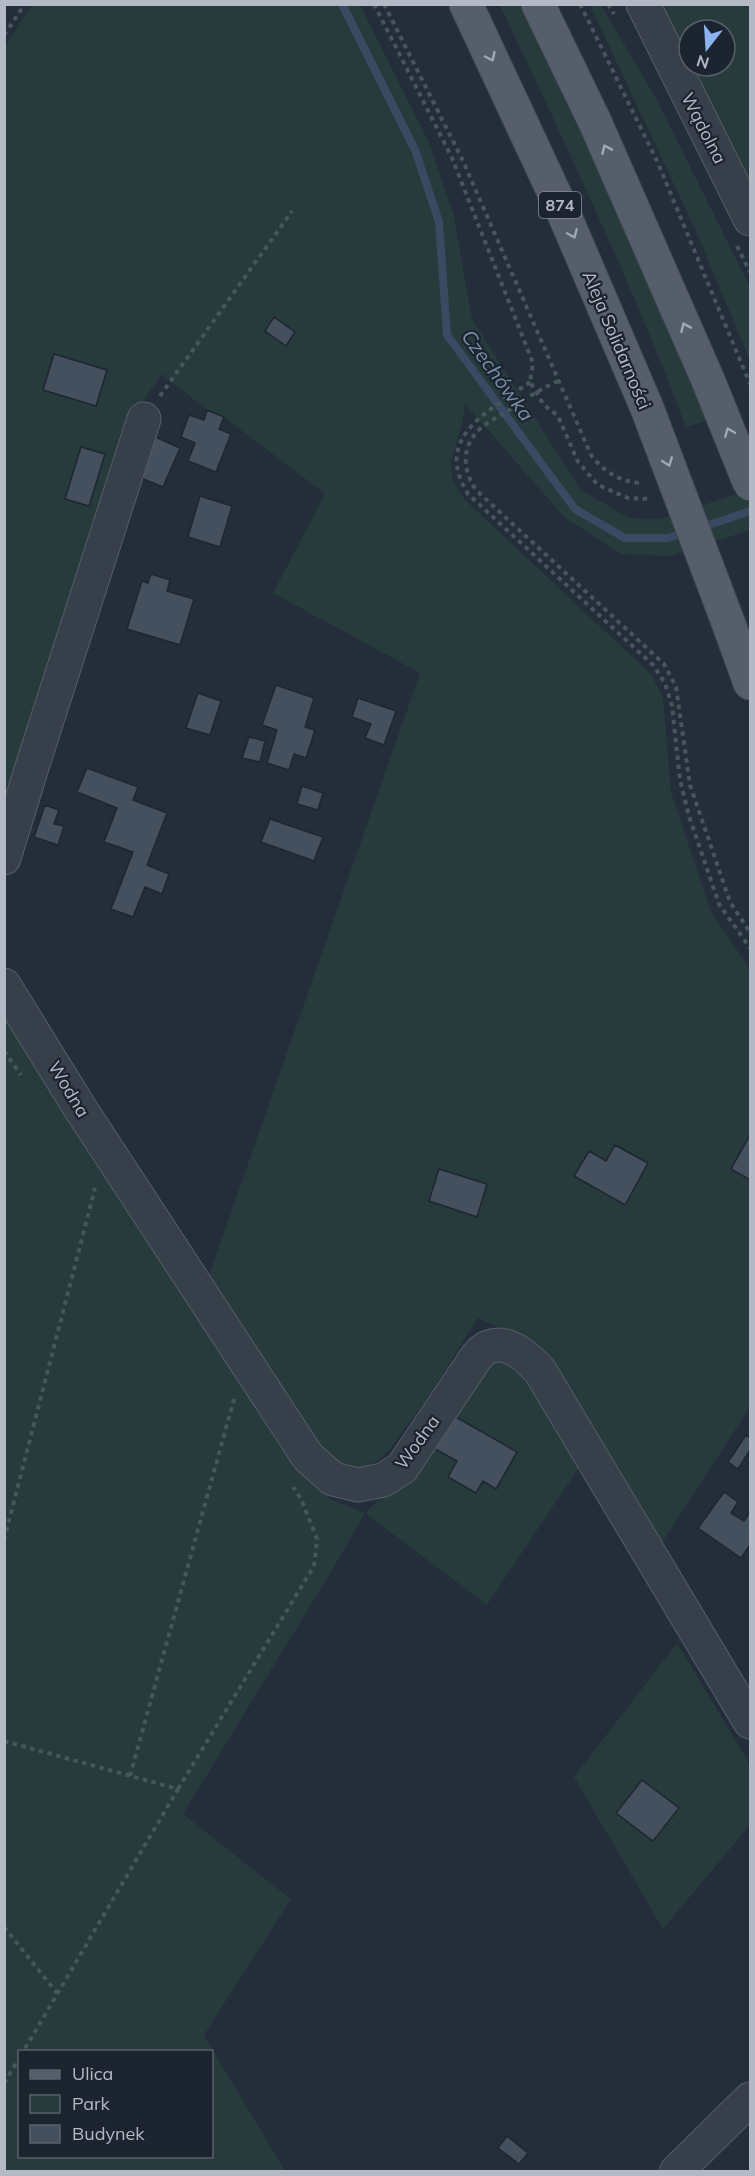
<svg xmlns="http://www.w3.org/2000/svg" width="755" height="2176" font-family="Mulish,sans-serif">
<rect width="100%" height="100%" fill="#242d3a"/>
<path fill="#273a3c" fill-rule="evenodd" d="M32,5H360L429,142L454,216L472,319L581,490L629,518L659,519L750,490V530L670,556L621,554L565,518L465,404L462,424L451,462L453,481L465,500L651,674L663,697L671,792L711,912L750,969V1407L662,1543L531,1351L503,1329L478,1318L428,1397L393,1445L379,1460L355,1471L331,1467L207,1281L420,673L273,593L325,494L224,417L207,410L162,374L134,414L5,822V46Z
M500,5H523L589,137L710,420L686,427C632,283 565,144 500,5Z
M590,5H601L656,98L750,287V361L698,236Z
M655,5H750V192ZM689,30H725V66H689Z
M4,1012L147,1239L296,1468L330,1499L365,1513L388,1491L471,1365L508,1357L519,1362L582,1463L487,1605L365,1513L334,1567L183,1814L291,1899L204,2035L285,2171H5ZM20,2052H212V2156H20Z
M677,1643L750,1765V1825L663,1929L574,1777Z"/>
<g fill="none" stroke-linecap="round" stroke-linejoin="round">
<path stroke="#3a4a62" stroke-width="8" d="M342,4L415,150L439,222L447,335L575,509L625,538H668L687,532
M700,528L750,511"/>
</g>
<path fill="#45505e" stroke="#1e2631" stroke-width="1.5" d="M274,317L295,332L286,346L265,331Z
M54,354L107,370L96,406L43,390Z
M207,410L224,417L219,429L231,434L216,472L188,461L195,443L181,437L189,415L204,420Z
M153,436L180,448L163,487L136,476Z
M81,447L105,454L89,506L65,499Z
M200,496L232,506L220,547L188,537Z
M151,574L170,580L167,591L194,599L180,645L127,629L142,581L148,583Z
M276,685L314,698L305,727L315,730L306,758L294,754L289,770L267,763L277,730L262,725Z
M198,693L221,701L210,735L186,728Z
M358,698L396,711L384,745L365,738L371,724L352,717Z
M249,737L265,741L260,762L242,758Z
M87,768L138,787L133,800L167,813L147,865L169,874L162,894L145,887L133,917L111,909L133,852L104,842L117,808L77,792Z
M302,786L323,793L318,810L297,804Z
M45,805L59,810L54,824L64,826L58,845L34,837Z
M270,819L323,837L314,861L261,842Z
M750,1135V1180L731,1169Z
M615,1145L648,1163L625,1205L574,1176L589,1151L606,1161Z
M439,1169L487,1184L477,1217L429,1201Z
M454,1416L517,1452L496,1489L483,1481L476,1493L448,1477L457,1461L435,1449Z
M746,1435L750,1438V1450L738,1469L728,1462Z
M724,1492L738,1502L731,1513L744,1521L750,1512V1545L741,1558L698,1528Z
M642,1780L679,1808L653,1841L616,1813Z
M507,2136L528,2153L519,2164L498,2148Z"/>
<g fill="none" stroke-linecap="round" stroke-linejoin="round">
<g stroke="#555d68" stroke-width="35">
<path id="minor" d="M643,4L750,219
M4,858L32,767L144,419
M4,985L80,1108L308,1457L333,1479L358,1485L383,1480L402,1468L477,1356C480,1353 484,1348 489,1347C508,1339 528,1358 540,1371L750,1722
M676,2172L750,2099"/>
</g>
<g stroke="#404853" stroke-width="35">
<path id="major" d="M466,4L564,214L647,408
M538,4L595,122L708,380
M728,622L750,683"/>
</g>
<path stroke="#45575a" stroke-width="4" stroke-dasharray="4.5 4.5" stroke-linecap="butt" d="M374,4L452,158L533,363L530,382L544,405L558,416L578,462L598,485L628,498L650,499
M384,4L463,161L591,455C603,471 621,483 643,483
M580,4L657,161L750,384
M608,4L614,14
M4,35L25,4
M737,246L750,272
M558,381C539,390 523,400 506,412C496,418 482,425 475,434C461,452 464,472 476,490L664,664L676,687L690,785L730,902L750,932
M530,382C490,411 432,436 468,494L653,665L665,683L672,706L680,780L689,816L719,904L750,948
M160,396L292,211
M4,1051L21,1075
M4,1540L95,1188
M4,1741L178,1789L23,2052
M130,1776L234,1399
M178,1789L314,1566L317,1539L301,1499L293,1487
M4,1927L57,1993
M4,2083L20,2057"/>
<use href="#minor" stroke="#373f4a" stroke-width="33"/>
<use href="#major" stroke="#555e6a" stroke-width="33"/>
<g stroke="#404853" stroke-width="35" stroke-linecap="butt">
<path id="major-bridge" d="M708,380L750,484
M647,408L728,622"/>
</g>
<use href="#major-bridge" stroke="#555e6a" stroke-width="33"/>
</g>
<defs><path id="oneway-chevron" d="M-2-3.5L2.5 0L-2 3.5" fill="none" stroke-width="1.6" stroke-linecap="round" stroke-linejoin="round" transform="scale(1.5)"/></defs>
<g stroke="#a0a8b4">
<use href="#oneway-chevron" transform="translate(491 57) rotate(65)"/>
<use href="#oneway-chevron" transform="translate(606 149) rotate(-114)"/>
<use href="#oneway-chevron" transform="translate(573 234) rotate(67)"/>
<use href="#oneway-chevron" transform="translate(685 327) rotate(-114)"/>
<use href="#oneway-chevron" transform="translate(729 432) rotate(-112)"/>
<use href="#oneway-chevron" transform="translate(668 462) rotate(69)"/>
</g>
<g text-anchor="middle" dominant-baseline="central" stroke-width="4.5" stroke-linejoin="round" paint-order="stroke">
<rect fill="#1c242f" stroke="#868d99" stroke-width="1.5" x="539" y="192" width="42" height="26" rx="4.5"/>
<g font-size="16" font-weight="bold" fill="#b3bac6">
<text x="560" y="205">874</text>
</g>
<g font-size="18" fill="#b3bac6" stroke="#1c242f">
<text transform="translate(704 128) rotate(63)">Wądolna</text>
<text transform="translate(617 340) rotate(67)">Aleja Solidarności</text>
<text transform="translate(69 1089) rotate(59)">Wodna</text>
<text transform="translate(417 1442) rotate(-54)">Wodna</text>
</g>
<g font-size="20" font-style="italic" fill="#7c90ac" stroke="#1c242f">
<text transform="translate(498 375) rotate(54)">Czechówka</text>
</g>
</g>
<rect width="755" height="2176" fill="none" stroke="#b3bac6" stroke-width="12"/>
<rect x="18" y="2050" width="195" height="108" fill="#1c242f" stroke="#58606b" stroke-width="1.5"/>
<rect x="30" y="2070" width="30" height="9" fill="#555e6a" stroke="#58606b" stroke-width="1.5"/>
<text x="72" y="2080" font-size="18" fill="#b3bac6">Ulica</text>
<rect x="30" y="2095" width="30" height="18" fill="#273a3c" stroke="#58606b" stroke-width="1.5"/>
<text x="72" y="2110" font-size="18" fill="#b3bac6">Park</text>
<rect x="30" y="2125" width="30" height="18" fill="#45505e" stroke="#58606b" stroke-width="1.5"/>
<text x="72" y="2140" font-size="18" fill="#b3bac6">Budynek</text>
<g transform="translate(707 48) rotate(197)"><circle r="28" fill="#1c242f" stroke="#58606b" stroke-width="1.5"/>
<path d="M0-4.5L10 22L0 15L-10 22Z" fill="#8cb2f2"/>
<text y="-9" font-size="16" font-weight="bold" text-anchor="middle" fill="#b3bac6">N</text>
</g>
</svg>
